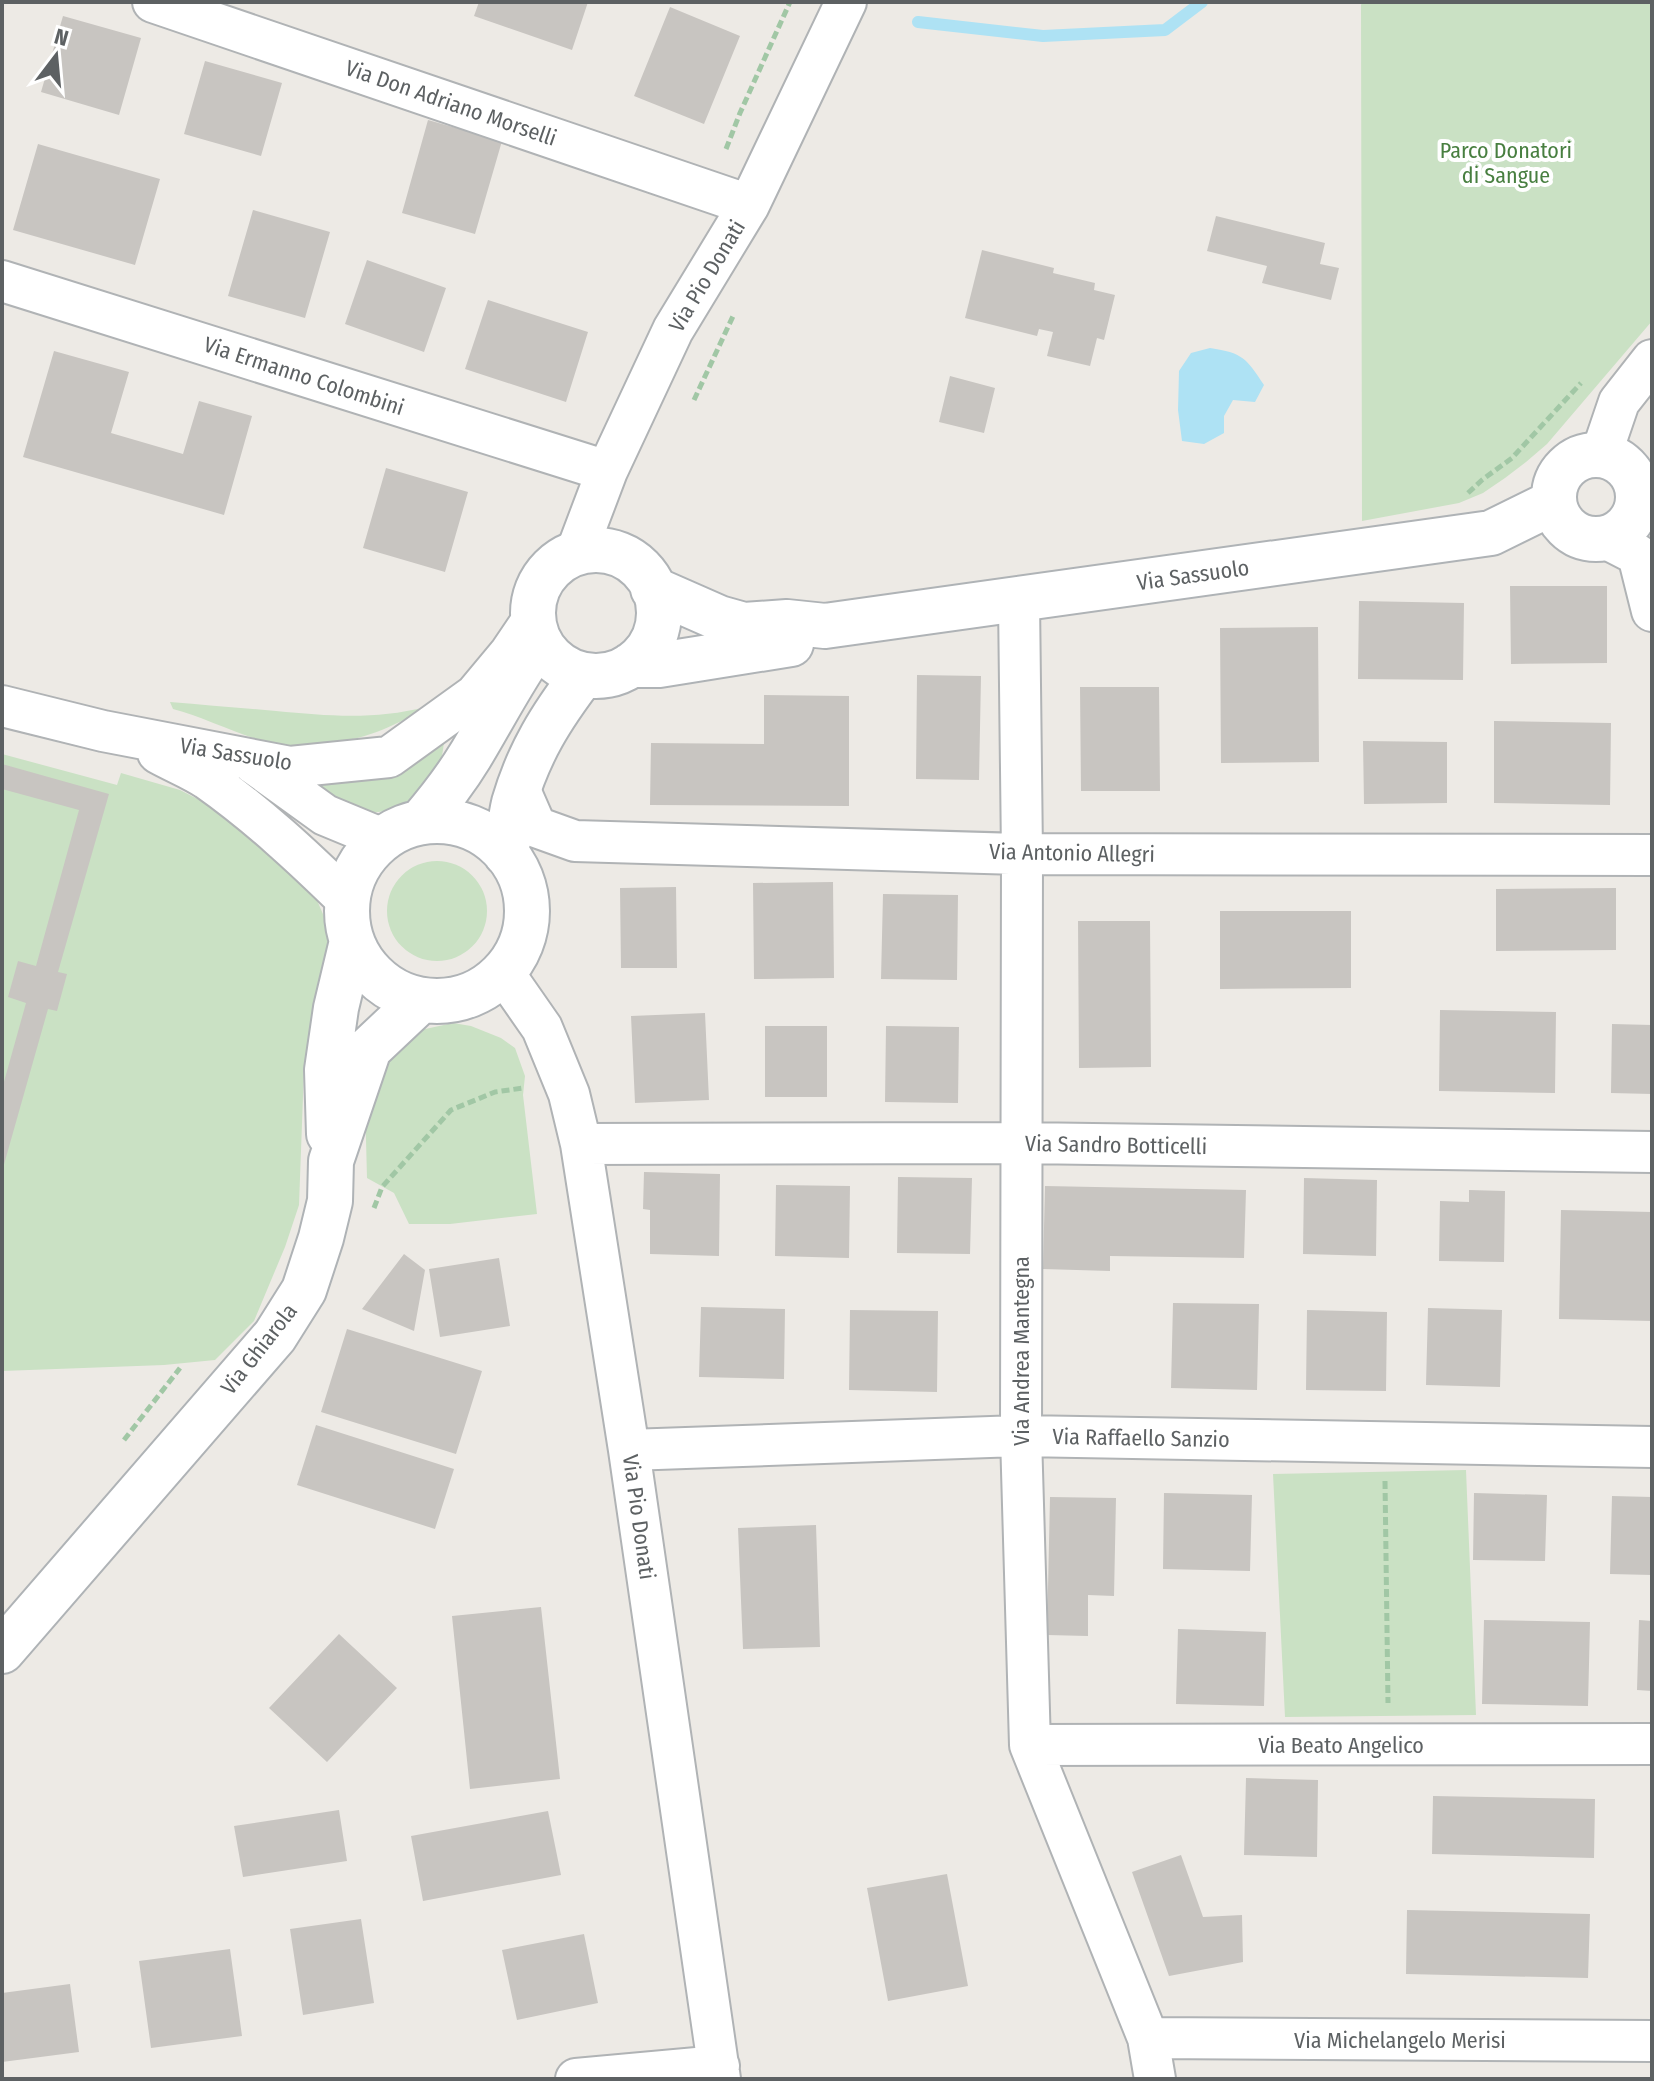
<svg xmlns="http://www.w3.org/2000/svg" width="1654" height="2081" font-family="'Fira Sans Condensed',sans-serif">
<rect width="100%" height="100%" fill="#edeae5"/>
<path fill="#cae1c4" d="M1362,2H1648L1652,5V321L1547,444L1526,462L1505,478L1483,493L1459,503L1362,521L1361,5Z
M170,702C206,705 241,708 276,711C329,716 374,720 426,707C388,730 367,738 322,745C314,746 305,749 298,748C260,746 211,719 173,709Z
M445,737C443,746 443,759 438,767C424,792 398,815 368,812C355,811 339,803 326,799L319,784Z
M2,754L117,785L121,773L180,790L233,817L316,898L329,928L327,972L304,1069L299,1205L285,1247L254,1321L215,1360L164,1365L2,1371Z
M387 911a50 50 0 1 1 100 0a50 50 0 1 1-100 0Z
M453,1023L471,1026L501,1038L515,1048L525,1076L523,1095L537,1214L450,1224H409L394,1193L367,1178L365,1101L375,1072L416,1031Z
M1466,1470L1476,1715L1285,1717L1273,1474Z"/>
<path fill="#aee2f4" d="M1210,348C1243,353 1246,358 1264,385L1255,402L1233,400L1224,416V433L1204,444L1182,441L1178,410L1179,371L1191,353Z"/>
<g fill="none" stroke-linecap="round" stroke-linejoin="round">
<path stroke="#aee2f4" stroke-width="12" d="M918,22L1043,36L1165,30L1202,2"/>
</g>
<path fill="#c8c5c1" d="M479,2H588L572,50L474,16Z
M670,7L740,36L704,124L634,96Z
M63,16L141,38L119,115L41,92Z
M205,61L282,83L261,156L184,134Z
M428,120L502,141L475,234L402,213Z
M38,144L160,179L135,265L13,230Z
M253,210L330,232L305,318L228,296Z
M1216,216L1325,243L1320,264L1339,268L1331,300L1262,283L1267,266L1207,251Z
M982,250L1054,268L1053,273L1095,283L1094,290L1115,295L1104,340L1097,338L1090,366L1047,356L1053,332L1039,329L1037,336L965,318Z
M367,260L446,288L424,352L345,324Z
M488,300L588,332L566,402L465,369Z
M54,351L129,372L111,433L183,454L199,401L252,416L224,515L23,457Z
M950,376L995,388L984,433L939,422Z
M386,468L468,492L445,572L363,548Z
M1510,586H1607V663L1511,664Z
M1359,601L1464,603L1463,680L1358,679Z
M1318,627L1319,762L1221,763L1220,628Z
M917,675L981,676L979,780L916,779Z
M1080,687H1159L1160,791H1081Z
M764,695L849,696V806L650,805L651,743L764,744Z
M1494,721L1611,723L1610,805L1494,803Z
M1363,741L1447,742V803L1364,804Z
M2,764L109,794L58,972L67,974L57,1011L48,1009L3,1168L2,1089L26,1003L8,997L18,961L36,966L79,810L2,789Z
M833,882L834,978L754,979L753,883Z
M676,887L677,968H621L620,888Z
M1616,888V950L1496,951V889Z
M883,894L958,895L957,980L881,979Z
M1220,911H1351V988L1220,989Z
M1078,921H1150L1151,1067L1079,1068Z
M1440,1010L1556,1012L1555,1093L1439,1091Z
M705,1013L709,1100L635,1103L631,1016Z
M1612,1024L1652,1025V1094L1611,1093Z
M765,1026H827V1097H765Z
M886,1026L959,1027L958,1103L885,1102Z
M644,1172L720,1174L719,1256L650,1254V1210L643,1209Z
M898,1177L972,1178L970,1254L897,1253Z
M1304,1178L1377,1180L1376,1256L1303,1254Z
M776,1185L850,1186L849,1258L775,1256Z
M1045,1186L1246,1190L1244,1258L1110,1256V1271L1043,1269Z
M1469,1190L1505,1191L1504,1262L1439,1261L1440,1201L1469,1202Z
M1561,1210L1652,1212V1321L1559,1319Z
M404,1254L425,1270L414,1331L362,1309Z
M499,1258L510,1326L440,1337L429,1269Z
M1173,1303L1259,1304L1257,1390L1171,1388Z
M701,1307L785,1309L784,1379L699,1377Z
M1428,1308L1502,1310L1500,1387L1426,1385Z
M850,1310L938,1311L937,1392L849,1390Z
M1307,1310L1387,1312L1386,1391L1306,1390Z
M347,1329L482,1371L456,1454L321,1412Z
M316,1425L454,1469L435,1529L297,1485Z
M1164,1493L1252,1495L1250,1571L1163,1569Z
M1474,1493L1547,1495L1545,1561L1473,1560Z
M1612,1496L1652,1497V1575L1610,1574Z
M1050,1497L1116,1498L1114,1596L1088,1595V1636L1047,1635Z
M816,1525L820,1647L743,1649L738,1528Z
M541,1607L560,1779L470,1789L452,1616Z
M1484,1620L1590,1622L1588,1706L1482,1704Z
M1639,1620L1652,1621V1691L1637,1690Z
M1178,1629L1266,1632L1264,1706L1176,1704Z
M339,1634L397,1688L327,1762L269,1708Z
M1246,1778L1318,1780L1317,1857L1244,1855Z
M1433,1796L1595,1799L1594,1858L1432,1854Z
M339,1810L347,1861L243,1877L234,1826Z
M548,1811L561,1875L423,1901L411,1836Z
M1181,1855L1203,1917L1242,1915L1243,1962L1169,1976L1132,1872Z
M947,1874L968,1986L888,2001L867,1888Z
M1407,1910L1590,1914L1588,1978L1406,1974Z
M361,1919L374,2003L303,2015L290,1929Z
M584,1934L598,2003L517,2020L502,1950Z
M230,1949L242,2036L151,2048L139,1961Z
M70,1984L79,2052L2,2062V1993Z"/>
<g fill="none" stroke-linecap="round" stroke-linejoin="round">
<g stroke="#b0b3b5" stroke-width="44">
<path id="street" d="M153,2L749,205
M2,281L607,471
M1601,455L1619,402L1652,360
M1605,538L1638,555L1652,611
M576,553L607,471L673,330L749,205L846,2
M1019,600L1022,854L1021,1436L1030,1745L1148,2038L1155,2079
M2,706L103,731L290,767L389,757L475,695L510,653L533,619
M158,753C174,762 192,769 207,779C258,815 303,857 347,900
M253,763L325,815L383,839
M519,788L536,827L575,841L1022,854L1652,855
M503,972L542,1028L569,1094L581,1144L629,1450L720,2079
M581,1144L1022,1143L1652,1152
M629,1450L1021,1436L1652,1447
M1030,1745L1652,1744
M1148,2038L1652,2041
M576,2079L719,2066"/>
</g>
<g stroke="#afb3b6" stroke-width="48">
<path id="secondary" d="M1554 497a42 42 0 1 1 84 0a42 42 0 1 1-84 0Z
M533 613a63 63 0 1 1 126 0a63 63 0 1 1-126 0Z
M653,589L719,618L744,625L787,622L825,626L1491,533L1554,502
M631,665H659L791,644
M347 911a90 90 0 1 1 180 0a90 90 0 1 1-180 0Z
M421,822C439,801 456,779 470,756C493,718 513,678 539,642
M506,854C509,837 510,819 514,803C529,752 551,717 583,675
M329,1134L327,1070L336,1008L352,941
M2,1651L275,1336L304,1290L321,1238L330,1201L331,1161L369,1049L421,1000"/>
</g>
<path stroke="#a1c7a5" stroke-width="5" stroke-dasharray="8 4" stroke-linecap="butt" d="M726,149L740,113L790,2
M694,400L734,314
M1468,493L1482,480L1512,458L1581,383
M374,1208L382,1187L451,1110L495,1092L523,1088
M124,1440L180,1368
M1385,1481L1388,1703"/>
<use href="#street" stroke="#fff" stroke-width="40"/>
<use href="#secondary" stroke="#fff" stroke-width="44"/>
</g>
<g text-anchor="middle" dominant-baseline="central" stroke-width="8" stroke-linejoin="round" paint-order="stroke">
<g font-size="22" fill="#5d6163" stroke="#fff">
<text transform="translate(451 103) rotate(19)">Via Don Adriano Morselli</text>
<text transform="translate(707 276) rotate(-59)">Via Pio Donati</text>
<text transform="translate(304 376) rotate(18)">Via Ermanno Colombini</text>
<text transform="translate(1193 575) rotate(-8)">Via Sassuolo</text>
<text transform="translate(236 754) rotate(9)">Via Sassuolo</text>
<text transform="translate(1072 853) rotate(1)">Via Antonio Allegri</text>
<text transform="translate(1116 1145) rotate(1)">Via Sandro Botticelli</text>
<text transform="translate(259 1349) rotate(-52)">Via Ghiarola</text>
<text transform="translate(1021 1351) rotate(-90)">Via Andrea Mantegna</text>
<text transform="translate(1141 1438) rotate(1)">Via Raffaello Sanzio</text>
<text transform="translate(639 1517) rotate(82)">Via Pio Donati</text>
<text x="1341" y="1745">Via Beato Angelico</text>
<text x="1400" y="2040">Via Michelangelo Merisi</text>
</g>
<g font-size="22" fill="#487f40" stroke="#fff">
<text x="1506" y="150">Parco Donatori<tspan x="1506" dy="25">di Sangue</tspan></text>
</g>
</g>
<rect width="1654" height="2081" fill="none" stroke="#5d6163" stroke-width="8"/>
<g transform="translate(56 56) rotate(16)" stroke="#ffffff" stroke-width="6" paint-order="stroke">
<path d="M0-6L14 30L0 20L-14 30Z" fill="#5d6163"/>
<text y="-12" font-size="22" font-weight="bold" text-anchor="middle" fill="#5d6163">N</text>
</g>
</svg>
